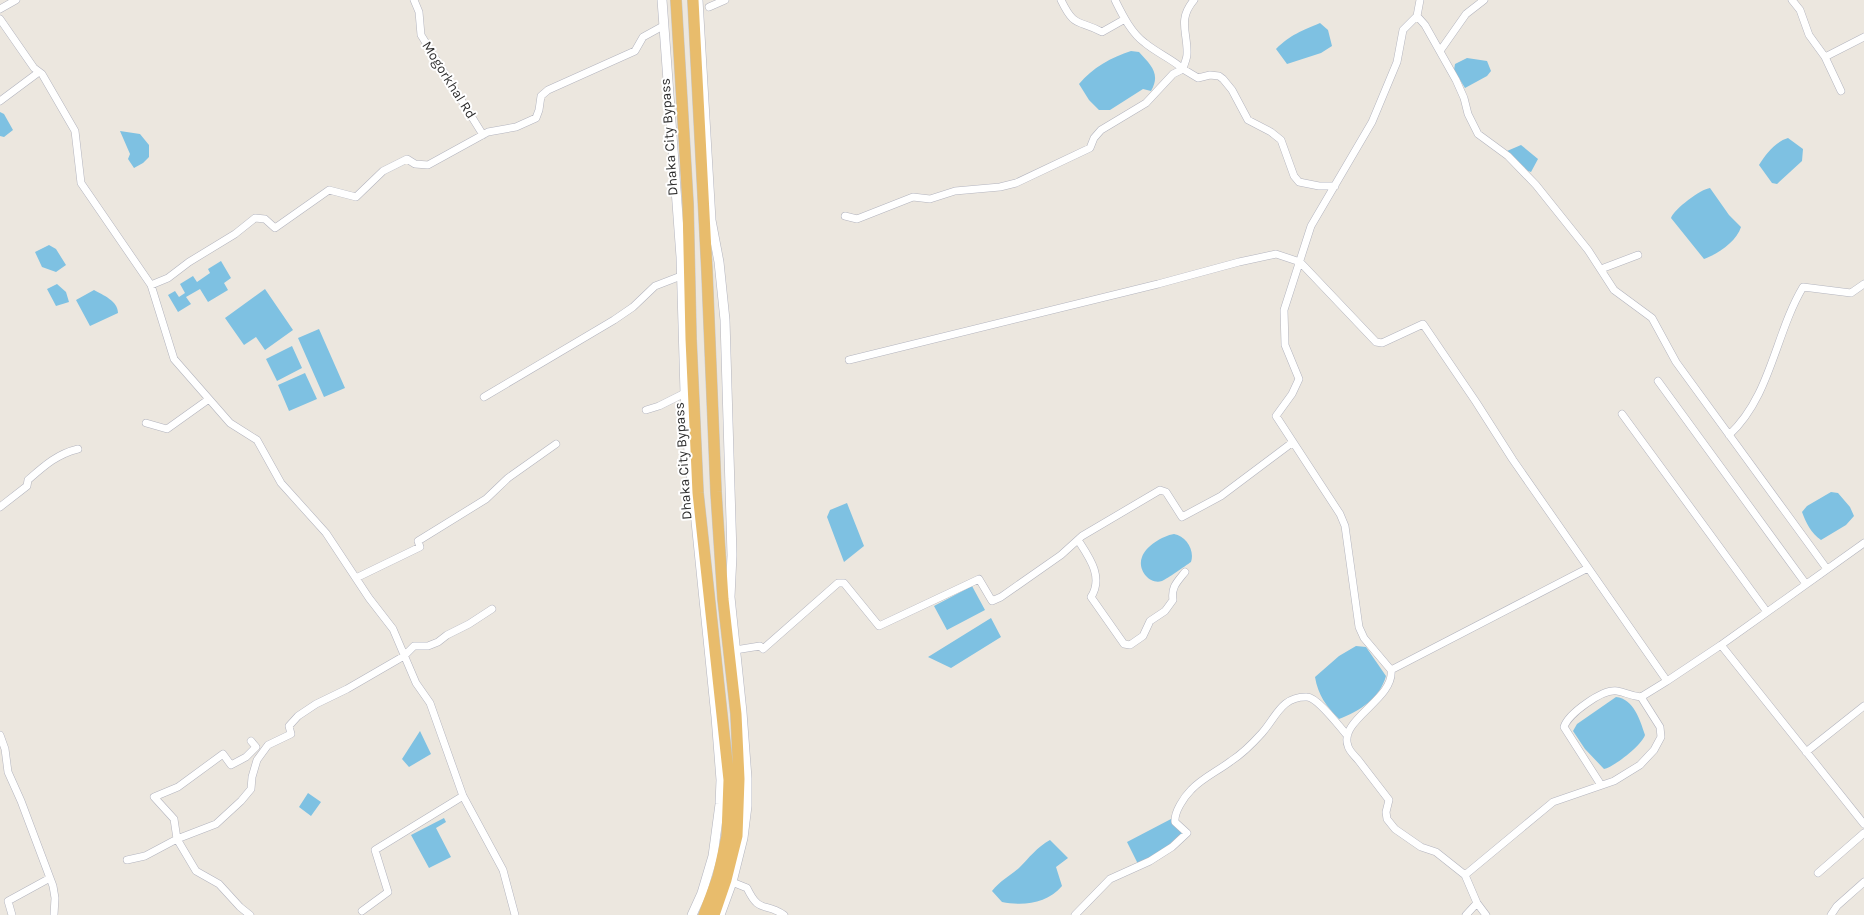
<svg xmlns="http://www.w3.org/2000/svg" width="1864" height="915" font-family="Karla,sans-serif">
<rect width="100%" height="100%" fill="#ece7df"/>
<path fill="#7ec1e2" d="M1320,23L1328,30L1332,46L1321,53L1287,64L1276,49C1291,34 1302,31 1320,23Z
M1131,51L1139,52C1151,65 1161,74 1151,91L1143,89L1110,110H1099L1089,100L1079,84C1092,68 1112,57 1131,51Z
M1467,58L1487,61L1491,71L1487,76L1465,88L1454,70L1455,64Z
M0,112L4,114L13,130L4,137L0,136Z
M120,131L140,134L149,145V157L143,163L134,168L128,159L130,154Z
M1788,138L1803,149L1802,161L1777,184L1772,183L1759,165C1766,154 1775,142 1788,138Z
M1521,145L1538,159L1531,172L1528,171L1507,151Z
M1710,188L1729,215L1741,227C1737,241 1718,254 1704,259L1671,218C1674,209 1701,189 1710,188Z
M49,245L56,249L66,265L56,272L42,267L35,252Z
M221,261L231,278L224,283L228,290L208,302L200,289L186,297L191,304L178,312L168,295L175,291L179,297L185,293L180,284L193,276L197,282L210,273L208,269Z
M57,284L66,292L69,302L56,306L47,289Z
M265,289L293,330L265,350L256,337L244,345L225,318Z
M94,290C103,295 118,301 118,313L90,326L76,300Z
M319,329L345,388L324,397L298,338Z
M292,346L302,368L277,381L266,359Z
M305,373L317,399L289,411L278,385Z
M1831,492L1838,493L1850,507L1854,516L1846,525L1821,540C1811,533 1806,523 1802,512L1807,506Z
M847,503L864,546L844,562L827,517L830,510Z
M1174,534C1186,536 1195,550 1191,562C1185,566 1167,579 1162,581C1149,585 1137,569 1142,557C1146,546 1162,536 1174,534Z
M972,586L985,610L947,630L934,606Z
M991,618L1001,637L951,668L928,657Z
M1356,646L1366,647L1386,676C1380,698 1360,711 1339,719C1326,706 1318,695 1315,677L1339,656Z
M1616,697C1634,699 1640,720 1645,735C1642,745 1614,767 1604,769L1585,749L1573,731L1577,724Z
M420,731L431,754L409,767L402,759Z
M308,793L321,802L311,816L299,807Z
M444,818L446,822L436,828L451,857L429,868L411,835Z
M1171,819L1182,832C1180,844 1149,858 1138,864L1127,842Z
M1050,840L1068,858L1056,867L1062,886C1047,904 1023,906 1002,902L992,891C1000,881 1010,876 1019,868C1029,858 1037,847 1050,840Z"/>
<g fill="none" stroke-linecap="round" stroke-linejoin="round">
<g stroke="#b3b4be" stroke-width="8">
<path id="minor" d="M414,0L419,12L421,35L483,135
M1061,0C1075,29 1078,19 1102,32L1125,19
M1115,0C1122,14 1131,33 1145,43C1157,53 1172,59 1183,69C1184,64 1187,59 1187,54C1188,33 1177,20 1194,0
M1420,0L1417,16L1403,30L1397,62L1372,122L1311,226L1284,310L1285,345L1299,379L1292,394L1276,416L1340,514L1345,526L1359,627L1364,638L1391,670C1395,699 1338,720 1348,746C1349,751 1355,756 1359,761C1369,774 1379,787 1389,800L1386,812L1387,819L1395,829L1421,847L1436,852L1465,875L1477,903L1486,915
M1792,0L1800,10L1809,35L1825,57L1841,91
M709,7L725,0
M0,9L16,0
M1417,16L1425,25L1456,80L1464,98L1468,114L1478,134L1508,156L1536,185L1588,250L1614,290L1652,318L1676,362L1827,569
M0,19L34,68L42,74L75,131L81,183L151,285L174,359L230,423L257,440L281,483L326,533L369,598L393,629L416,683L430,703L463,796L503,870L515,915
M1440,51L1466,14L1484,0
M1825,57L1864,37
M0,101L39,72
M845,216L857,219L913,197L930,199L955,191L1000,187L1016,183L1090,148L1094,138L1101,130L1146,103L1173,74L1183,69L1198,78L1210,75L1219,76L1223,79L1232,90L1248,120L1271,132L1281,140L1294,176L1299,182L1319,186H1335
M1601,269L1638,255
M151,285L168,278L189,262L235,234L255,218L265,219L275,228L329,190L356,197L383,171L407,159L415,164L428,165L488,132L516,127L536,118L539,110L541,96L548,90L635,51L643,37L663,26
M849,360L1158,284L1239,262L1276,254L1300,262L1376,342L1382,343L1423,324L1476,402L1513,460L1667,681L1721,645L1864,824
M1658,381L1806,584
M484,397L614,320L633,307L655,286L681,276
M646,410L659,406L685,393
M1622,414L1767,612
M146,423L167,429L209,399
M1729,435C1771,396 1775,334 1803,287L1851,293L1864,284
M0,507L27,486L28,480C44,466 57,454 78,449
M1078,540C1089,557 1104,577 1091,597L1124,644L1130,645L1143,636L1150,621L1165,611L1173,600C1171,587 1177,582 1185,572
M356,578L420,547L418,541L486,499L508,478L556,444
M1721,645L1864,543
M735,650L760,646L763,649L838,583H844L879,626L979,579L992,601L1001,597L1061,555L1082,536L1160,490L1166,492L1182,517L1221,496L1293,442
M1391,670L1588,568
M0,735L5,749L8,772L21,801L53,886L55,898L54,915
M251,741L256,747L246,757L231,765L223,754L178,787L154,797L174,819L177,839L216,824L241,801L251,789L252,777L257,760L268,745L291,734L289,726L298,716L316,704L347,689L404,656L414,646H428L438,642L447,635L469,624L492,609
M1806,752L1864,706
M1601,785L1564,727C1568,714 1602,689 1617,691C1625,692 1630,696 1641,697
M127,860L145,856L177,839L196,871L219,884L240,907L250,915
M1818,873L1864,833
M1465,875L1553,802L1614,781L1640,765L1654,750L1661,737L1660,727L1641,697L1667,681
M732,882L747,888C760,915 764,901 784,915
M362,911L388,892L375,850L463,796
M12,915L8,901L50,878
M1075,915L1110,879L1150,861L1172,847L1187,833L1175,822C1174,812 1184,797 1191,790C1202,778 1218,771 1231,761C1242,754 1253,743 1262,733C1276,717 1282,696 1307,697C1317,697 1339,726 1346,734
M1466,915L1477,903
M1831,915L1837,906L1864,882"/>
</g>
<g stroke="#b3b4be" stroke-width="10">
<path id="secondary" d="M662,0L681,257L685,393L689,453L716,717L721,780L720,804L713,856L702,893L692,915
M698,0L711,220L719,262L725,320L732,555L730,597L742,712L747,778V806L743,838L732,882L720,915"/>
</g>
<g stroke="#c8c8c8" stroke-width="12">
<path id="trunk" d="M676,0L688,204L691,339L698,493L729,780L727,836L718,877L704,915
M693,0L707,272L716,492L723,599L736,714L739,779L737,836L726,880L714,915"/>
</g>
<use href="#minor" stroke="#fff" stroke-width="7"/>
<use href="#secondary" stroke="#fff" stroke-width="9"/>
<use href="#trunk" stroke="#e8bc6c" stroke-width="11"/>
</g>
<g text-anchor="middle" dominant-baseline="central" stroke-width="4" stroke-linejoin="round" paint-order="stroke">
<g font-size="14" fill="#2c2c2c" stroke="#fff">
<text transform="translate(449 80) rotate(58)">Mogorkhal Rd</text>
<text transform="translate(669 137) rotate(-94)">Dhaka City Bypass</text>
<text transform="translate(683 461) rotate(-94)">Dhaka City Bypass</text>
</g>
</g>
</svg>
